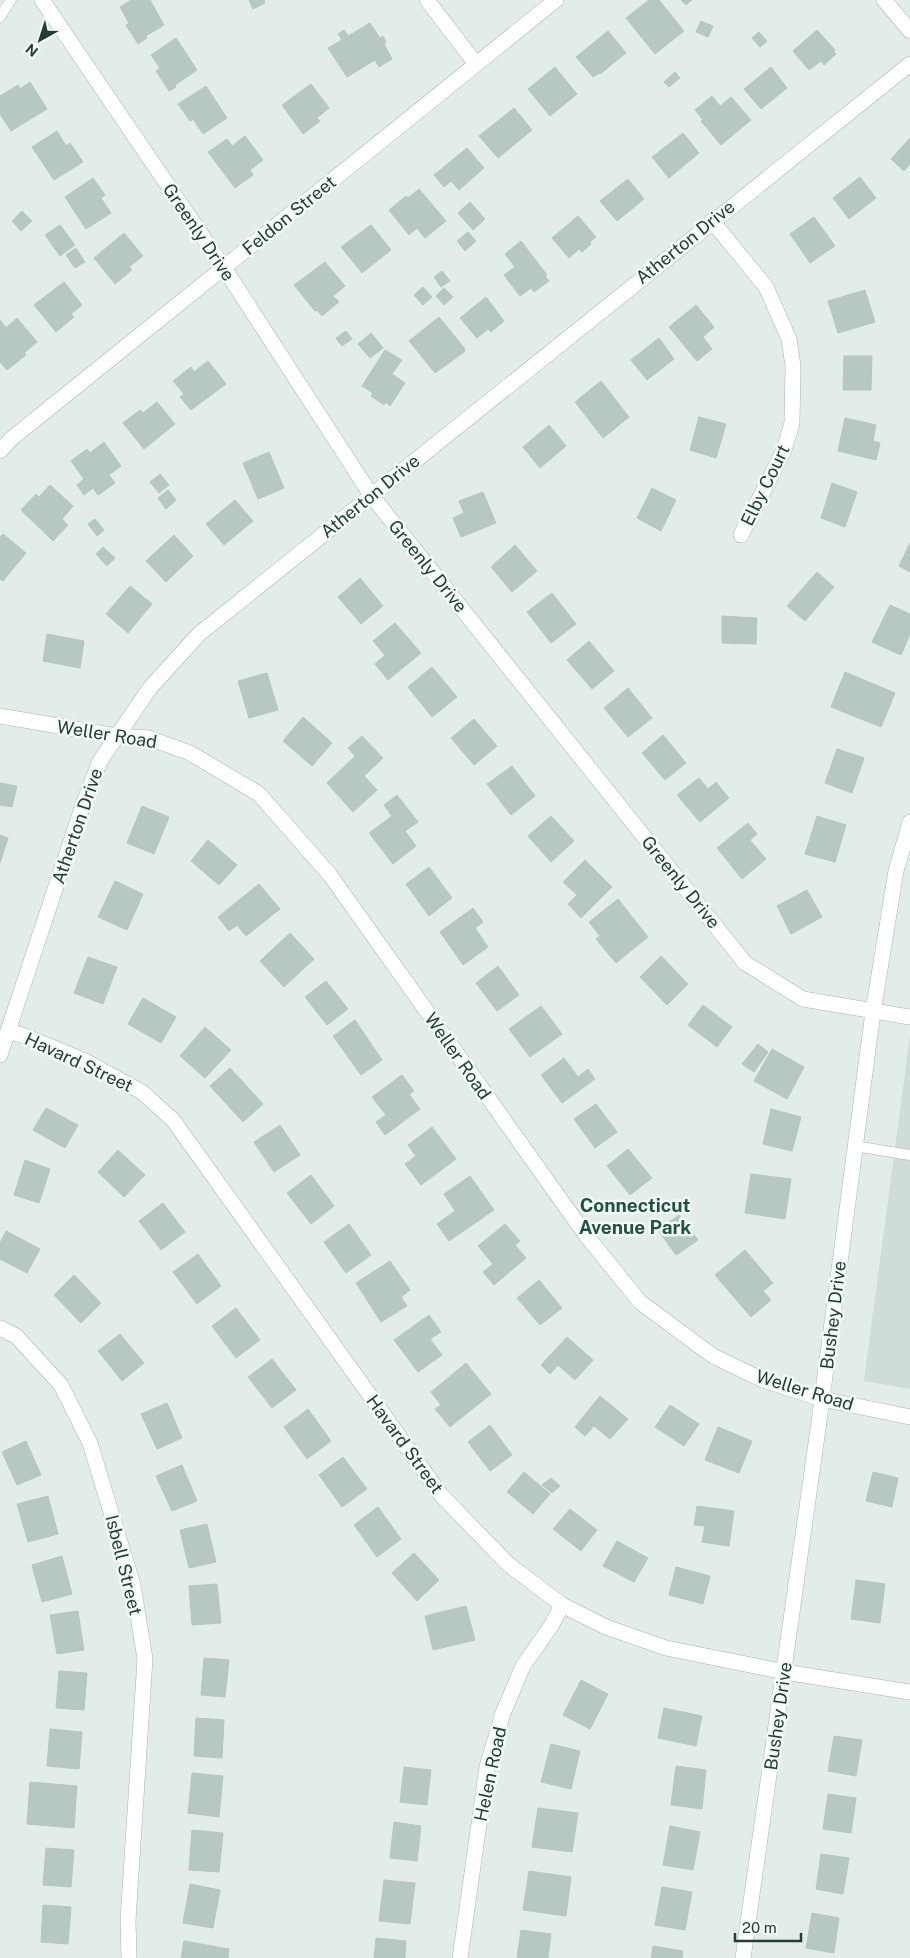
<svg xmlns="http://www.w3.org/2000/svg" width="910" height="1958" font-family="'Public Sans',sans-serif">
<rect width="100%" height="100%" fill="#e2ede8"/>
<path fill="#d0ddd7" d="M910,1035V1389L864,1381Z"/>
<path fill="#b7c8c1" stroke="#b4c7bf" d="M131,0H150L164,25L146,36L147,38L138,44L126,25L129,23L120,7Z
M249,0H264L265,3L253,9Z
M649,0H659L684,31L655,54L626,18Z
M681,0H692L686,5Z
M701,21L713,26L708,37L696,32Z
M370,23L380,38L383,36L386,42L384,44L392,59L379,67L375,60L347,77L328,48L342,40L338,34L344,30L348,36Z
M817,30L835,50L833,51L836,54L824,65L821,61L809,70L793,51Z
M608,31L626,53L600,74L599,73L593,77L576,57Z
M759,32L767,41L760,47L752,38Z
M176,38L197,70L175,85L176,87L169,91L156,71L160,68L151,55Z
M555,67L577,94L550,116L528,89Z
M771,67L787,88L761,109L744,89Z
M675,72L680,78L669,87L664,82Z
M30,82L47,109L11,131L0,114V96L18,85L20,89Z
M311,84L329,108L317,118L320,121L303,134L282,105Z
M206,86L227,118L203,134L193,119L190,121L178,104Z
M712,96L720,106L731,97L751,120L721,145L701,121L703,120L695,110Z
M514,108L532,130L498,158L479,136Z
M57,131L66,146L70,143L83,162L54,180L32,147Z
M683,133L699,153L669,178L652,157Z
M245,136L263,160L250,170L253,175L235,188L208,152L227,139L232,146Z
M910,138V164L904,171L891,159Z
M467,148L484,168L459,190L451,181L444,187L434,175Z
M860,177L876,198L849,219L833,198Z
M93,178L105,195L101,198L111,213L86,229L65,197Z
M628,179L644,199L617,221L600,201Z
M419,189L446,221L425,238L417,228L409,235L389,210L406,196L408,198Z
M470,202L485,219L473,230L458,213Z
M22,211L32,221L21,231L12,221Z
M578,216L596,237L590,242L591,244L582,252L579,249L569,258L552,238Z
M814,217L835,246L810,263L790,234Z
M60,225L75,245L60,256L45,235Z
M371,225L391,250L362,273L341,247Z
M468,232L476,241L465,251L457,241Z
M124,233L143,256L129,267L132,270L115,284L94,258Z
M521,241L547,275L545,276L549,281L534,292L531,288L520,296L504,275L515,267L505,254Z
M76,248L85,262L75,268L66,255Z
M325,262L345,286L333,296L339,302L322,316L317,310L315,311L294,285Z
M442,271L450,281L441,287L434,277Z
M64,282L82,305L71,314L74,317L56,332L34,305Z
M423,287L432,297L423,305L414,295Z
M444,288L453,297L444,305L436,296Z
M865,290L875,322L838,333L828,301Z
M486,297L504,321L491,332L488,329L477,338L460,318Z
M696,305L714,327L703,337L712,349L697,361L669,327Z
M439,317L465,349L464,352L435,373L409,341Z
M17,318L37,342L24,353L26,355L7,370L0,362V320L6,328Z
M346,331L352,339L342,346L336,338Z
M371,333L383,348L370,358L358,344Z
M659,338L674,359L647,380L631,360Z
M385,350L402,360L392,374L405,383L390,406L386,402L384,405L371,396L373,393L362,386Z
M844,356H872L871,390H843Z
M208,361L226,384L191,410L180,397L184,394L173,381L191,367L194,372Z
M601,381L629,417L603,438L575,402Z
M157,402L175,424L144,449L123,423L140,410L143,413Z
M699,417L726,424L716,458L690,450Z
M845,418L876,425L873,441L880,443L876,460L838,451Z
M549,425L566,446L540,468L523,447Z
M104,442L121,466L109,475L115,483L98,495L93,488L84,495L77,485L84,479L71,461L87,449L90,453Z
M269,452L284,488L258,499L243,463Z
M160,474L169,485L159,493L150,482Z
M832,483L857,492L845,527L821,518Z
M50,485L73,506L62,519L68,525L53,541L21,510L36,494L39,497Z
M652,488L676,500L661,531L637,518Z
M168,490L176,500L166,509L158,498Z
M483,492L496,523L461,537L453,518L464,513L459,501Z
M235,500L253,521L224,545L206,524Z
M95,519L104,530L97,536L88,524Z
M3,534L26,553L3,581L0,579V537Z
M174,535L193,556L166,582L146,561Z
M910,543V572L899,566Z
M515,545L537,571L512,592L491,567Z
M103,547L115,558L107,566L96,554Z
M817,572L834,587L805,621L787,606Z
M360,578L383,606L361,624L338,597Z
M130,586L152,604L128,633L106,614Z
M552,593L576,624L551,643L527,612Z
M890,605L910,614V634L901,655L872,642Z
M722,616L757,618L756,644L722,643Z
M395,623L421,653L388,680L375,664L385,655L373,641Z
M47,634L84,641L80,668L43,661Z
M589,641L614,671L592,689L567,660Z
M432,667L457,697L432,717L408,687Z
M845,672L895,693L881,727L831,707Z
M267,673L278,710L249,718L238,681Z
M628,688L652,718L628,737L604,708Z
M303,717L332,743L312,766L283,741Z
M474,719L497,746L474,765L451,738Z
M663,735L686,763L665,780L642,753Z
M362,736L383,758L364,776L377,790L353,812L327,783L355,756L348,748Z
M837,749L864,758L852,793L825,783Z
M512,766L535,796L511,815L487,784Z
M699,778L708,789L716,782L729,798L700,822L677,795Z
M0,783L17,786L12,807L0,805Z
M397,795L418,822L405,831L416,846L393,864L369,833L392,816L384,805Z
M142,806L169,817L154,854L127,843Z
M551,816L574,841L551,862L528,836Z
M817,816L846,825L835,862L805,854Z
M748,823L757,834L750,840L766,859L742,879L717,848Z
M0,835L8,838L0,863Z
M208,840L237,865L219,885L191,861Z
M585,860L612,887L581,918L568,904L577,895L563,882Z
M429,867L452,898L429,916L406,884Z
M115,881L143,894L127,930L98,917Z
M259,884L280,909L246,936L237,925L229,931L218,917Z
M807,890L822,917L791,934L777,906Z
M618,899L648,937L616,963L596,939L600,936L589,922Z
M473,908L483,922L475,928L488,947L463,965L440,932Z
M290,933L314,959L284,987L260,961Z
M661,956L688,984L667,1005L640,977Z
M88,957L117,967L103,1004L74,993Z
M498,966L519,995L497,1011L476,983Z
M326,981L348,1009L327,1025L305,997Z
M143,998L176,1017L161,1043L128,1024Z
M703,1005L732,1027L717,1047L688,1025Z
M541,1006L562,1034L530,1057L509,1029Z
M355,1020L382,1060L361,1075L333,1036Z
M205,1027L231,1050L205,1078L180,1056Z
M758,1044L768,1052L754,1072L742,1064Z
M772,1049L804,1067L787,1099L754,1081Z
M564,1058L578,1077L588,1069L595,1079L562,1103L541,1075Z
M230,1068L263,1104L243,1122L210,1086Z
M402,1075L414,1091L409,1094L420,1109L385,1135L376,1122L386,1115L372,1097Z
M596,1104L617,1132L595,1148L574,1119Z
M46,1108L78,1125L65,1148L33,1130Z
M771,1109L801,1117L792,1151L763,1144Z
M280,1125L300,1155L274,1172L254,1142Z
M432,1127L456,1159L421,1185L405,1164L416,1156L408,1145Z
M628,1149L652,1178L630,1195L607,1166Z
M118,1150L145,1175L124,1197L98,1172Z
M25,1160L50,1169L39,1203L14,1195Z
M751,1174L791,1179L785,1219L745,1213Z
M311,1175L334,1206L311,1224L287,1193Z
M470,1176L494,1210L449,1241L437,1224L455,1211L444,1194Z
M163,1203L185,1232L161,1250L139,1221Z
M679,1215L698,1240L676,1255L658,1230Z
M349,1224L371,1255L346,1273L324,1242Z
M505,1224L520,1241L515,1245L526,1258L494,1285L483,1272L493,1264L478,1246Z
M6,1231L40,1249L27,1273L0,1259V1243Z
M745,1250L773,1283L763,1291L771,1300L751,1317L715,1275Z
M198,1254L221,1286L197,1304L173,1272Z
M390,1261L410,1290L401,1297L407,1306L381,1322L356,1283Z
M74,1275L101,1303L81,1323L54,1295Z
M539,1280L562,1308L540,1325L517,1298Z
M236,1308L260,1340L236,1358L212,1326Z
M429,1315L441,1332L430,1339L442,1355L418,1372L394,1340Z
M120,1334L144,1363L122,1381L98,1351Z
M567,1337L593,1360L575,1380L558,1365L550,1374L541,1365Z
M272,1359L296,1390L272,1408L248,1377Z
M466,1363L491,1394L450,1427L435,1409L441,1405L431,1392Z
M600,1396L628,1419L610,1439L594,1426L585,1436L575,1427Z
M167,1403L182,1438L157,1449L141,1414Z
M670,1405L699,1424L684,1446L655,1427Z
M308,1409L331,1441L307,1459L284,1427Z
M490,1425L512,1455L490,1471L468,1442Z
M718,1427L752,1441L739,1473L705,1460Z
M26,1441L41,1475L17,1485L2,1452Z
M343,1457L367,1489L342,1507L319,1475Z
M182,1465L197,1501L172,1511L156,1476Z
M524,1472L550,1494L533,1514L507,1492Z
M873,1472L898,1478L892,1507L866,1501Z
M551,1478L560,1486L552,1493L542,1485Z
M48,1496L58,1534L28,1542L17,1504Z
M697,1506L734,1511L729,1546L702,1542L705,1526L694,1525Z
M378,1507L401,1539L377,1557L354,1525Z
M570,1509L597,1530L581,1551L553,1529Z
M207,1524L216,1562L189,1568L180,1530Z
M617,1541L648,1558L634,1582L603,1566Z
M414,1553L439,1580L417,1601L392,1573Z
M62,1556L72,1594L42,1602L32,1565Z
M676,1567L710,1576L703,1604L669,1595Z
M856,1580L885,1584L880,1623L851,1619Z
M217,1584L221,1623L192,1625L189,1586Z
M466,1606L475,1640L433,1650L425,1616Z
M78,1611L84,1650L57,1654L50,1615Z
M204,1658L229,1660L225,1697L201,1695Z
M59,1671L87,1673L84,1710L56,1708Z
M581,1680L608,1694L590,1729L563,1715Z
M664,1708L702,1716L696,1746L658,1738Z
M196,1718L224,1720L222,1758L194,1756Z
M50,1729L82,1732L79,1769L47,1766Z
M834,1736L862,1740L856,1776L828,1771Z
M551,1744L580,1751L571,1789L541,1782Z
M676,1766L706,1770L702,1809L671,1805Z
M404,1767L431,1770L427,1805L400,1802Z
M192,1773L223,1776L219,1817L188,1813Z
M30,1782L77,1786L74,1828L27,1824Z
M828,1794L856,1798L851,1833L823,1829Z
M538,1808L578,1813L572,1852L532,1847Z
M394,1822L421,1826L417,1861L390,1858Z
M670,1826L700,1832L693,1870L663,1865Z
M192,1830L223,1833L219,1872L189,1870Z
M46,1848L74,1850L71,1887L43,1885Z
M821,1854L849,1858L843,1894L816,1889Z
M529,1871L571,1877L566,1916L523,1910Z
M384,1880L415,1883L410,1924L379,1921Z
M190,1884L220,1890L213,1928L183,1923Z
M662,1887L692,1892L685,1930L655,1925Z
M43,1905L71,1907L68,1944L41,1942Z
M812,1913L839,1918L834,1953L806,1948Z
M521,1930L551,1934L548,1958H517Z
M376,1938L406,1941L405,1958H374Z
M184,1941L229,1949L228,1958H181Z
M653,1946L683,1951L682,1958H651Z"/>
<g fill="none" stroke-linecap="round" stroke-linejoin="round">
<g stroke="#a4b5af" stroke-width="11">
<path id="lane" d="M0,17L11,0
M855,1146L910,1155"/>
</g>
<g stroke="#a4b5af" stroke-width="16">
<path id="street" d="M42,0L224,268L371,495L745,963L803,999L910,1017
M427,0L476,64
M884,0L910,31
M712,221L766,287L789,339L793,366L792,423L784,450L741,535
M0,451L11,439L556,0
M8,1031L25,1036L85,1061L142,1092L173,1120L441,1495L508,1564L562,1605L606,1627L666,1648L785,1672L910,1692
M0,1055L83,805L100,761L150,688L199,634L910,64
M0,1328L16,1336L61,1385L90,1443L133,1585L145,1659L128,1920L129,1958
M460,1958L487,1767L503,1713L523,1666L551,1626L562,1605"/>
</g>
<g stroke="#a0bab0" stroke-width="16">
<path id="secondary" d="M0,716L116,736L149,738L190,753L259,794L330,875L585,1234L640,1302L713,1356L763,1380L822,1399L910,1417
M743,1958L818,1429L873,1012L896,871L910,822"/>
</g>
<use href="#lane" stroke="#fff" stroke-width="10"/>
<use href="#street" stroke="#fff" stroke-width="15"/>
<use href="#secondary" stroke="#fff" stroke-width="15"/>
</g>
<g text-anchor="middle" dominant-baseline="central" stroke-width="5" stroke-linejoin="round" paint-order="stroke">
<g font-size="18" fill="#213f36" stroke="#f3f9f6">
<text transform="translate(289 215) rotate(-39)">Feldon Street</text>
<text transform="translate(199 232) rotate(56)">Greenly Drive</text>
<text transform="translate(685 242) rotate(-39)">Atherton Drive</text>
<text transform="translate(765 485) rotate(-64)">Elby Court</text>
<text transform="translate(370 496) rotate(-39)">Atherton Drive</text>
<text transform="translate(428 566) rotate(51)">Greenly Drive</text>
<text transform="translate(107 734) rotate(9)">Weller Road</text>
<text transform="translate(77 826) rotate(-71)">Atherton Drive</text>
<text transform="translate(681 882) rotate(51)">Greenly Drive</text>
<text transform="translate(458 1056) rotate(55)">Weller Road</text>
<text transform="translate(79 1062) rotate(25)">Havard Street</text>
<text transform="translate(833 1315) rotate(-83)">Bushey Drive</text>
<text transform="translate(805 1390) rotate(17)">Weller Road</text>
<text transform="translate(405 1444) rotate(54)">Havard Street</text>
<text transform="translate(124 1565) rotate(76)">Isbell Street</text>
<text transform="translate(778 1716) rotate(-82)">Bushey Drive</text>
<text transform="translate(490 1774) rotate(-78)">Helen Road</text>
</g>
<g font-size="19" font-weight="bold" fill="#1c5344" stroke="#f3f9f6">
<text x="635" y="1205">Connecticut<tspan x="635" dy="22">Avenue Park</tspan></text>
</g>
</g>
<g transform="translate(40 40) rotate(219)" stroke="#f3f9f6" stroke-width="4" paint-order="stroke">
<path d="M0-4L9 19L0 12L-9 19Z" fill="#213f36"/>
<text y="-8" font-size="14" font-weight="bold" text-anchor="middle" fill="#213f36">N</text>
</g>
<path d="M735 1933v8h66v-8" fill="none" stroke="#213f36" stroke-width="2.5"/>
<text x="742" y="1933" font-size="15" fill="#213f36" stroke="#f3f9f6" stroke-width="4" paint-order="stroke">20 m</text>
</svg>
